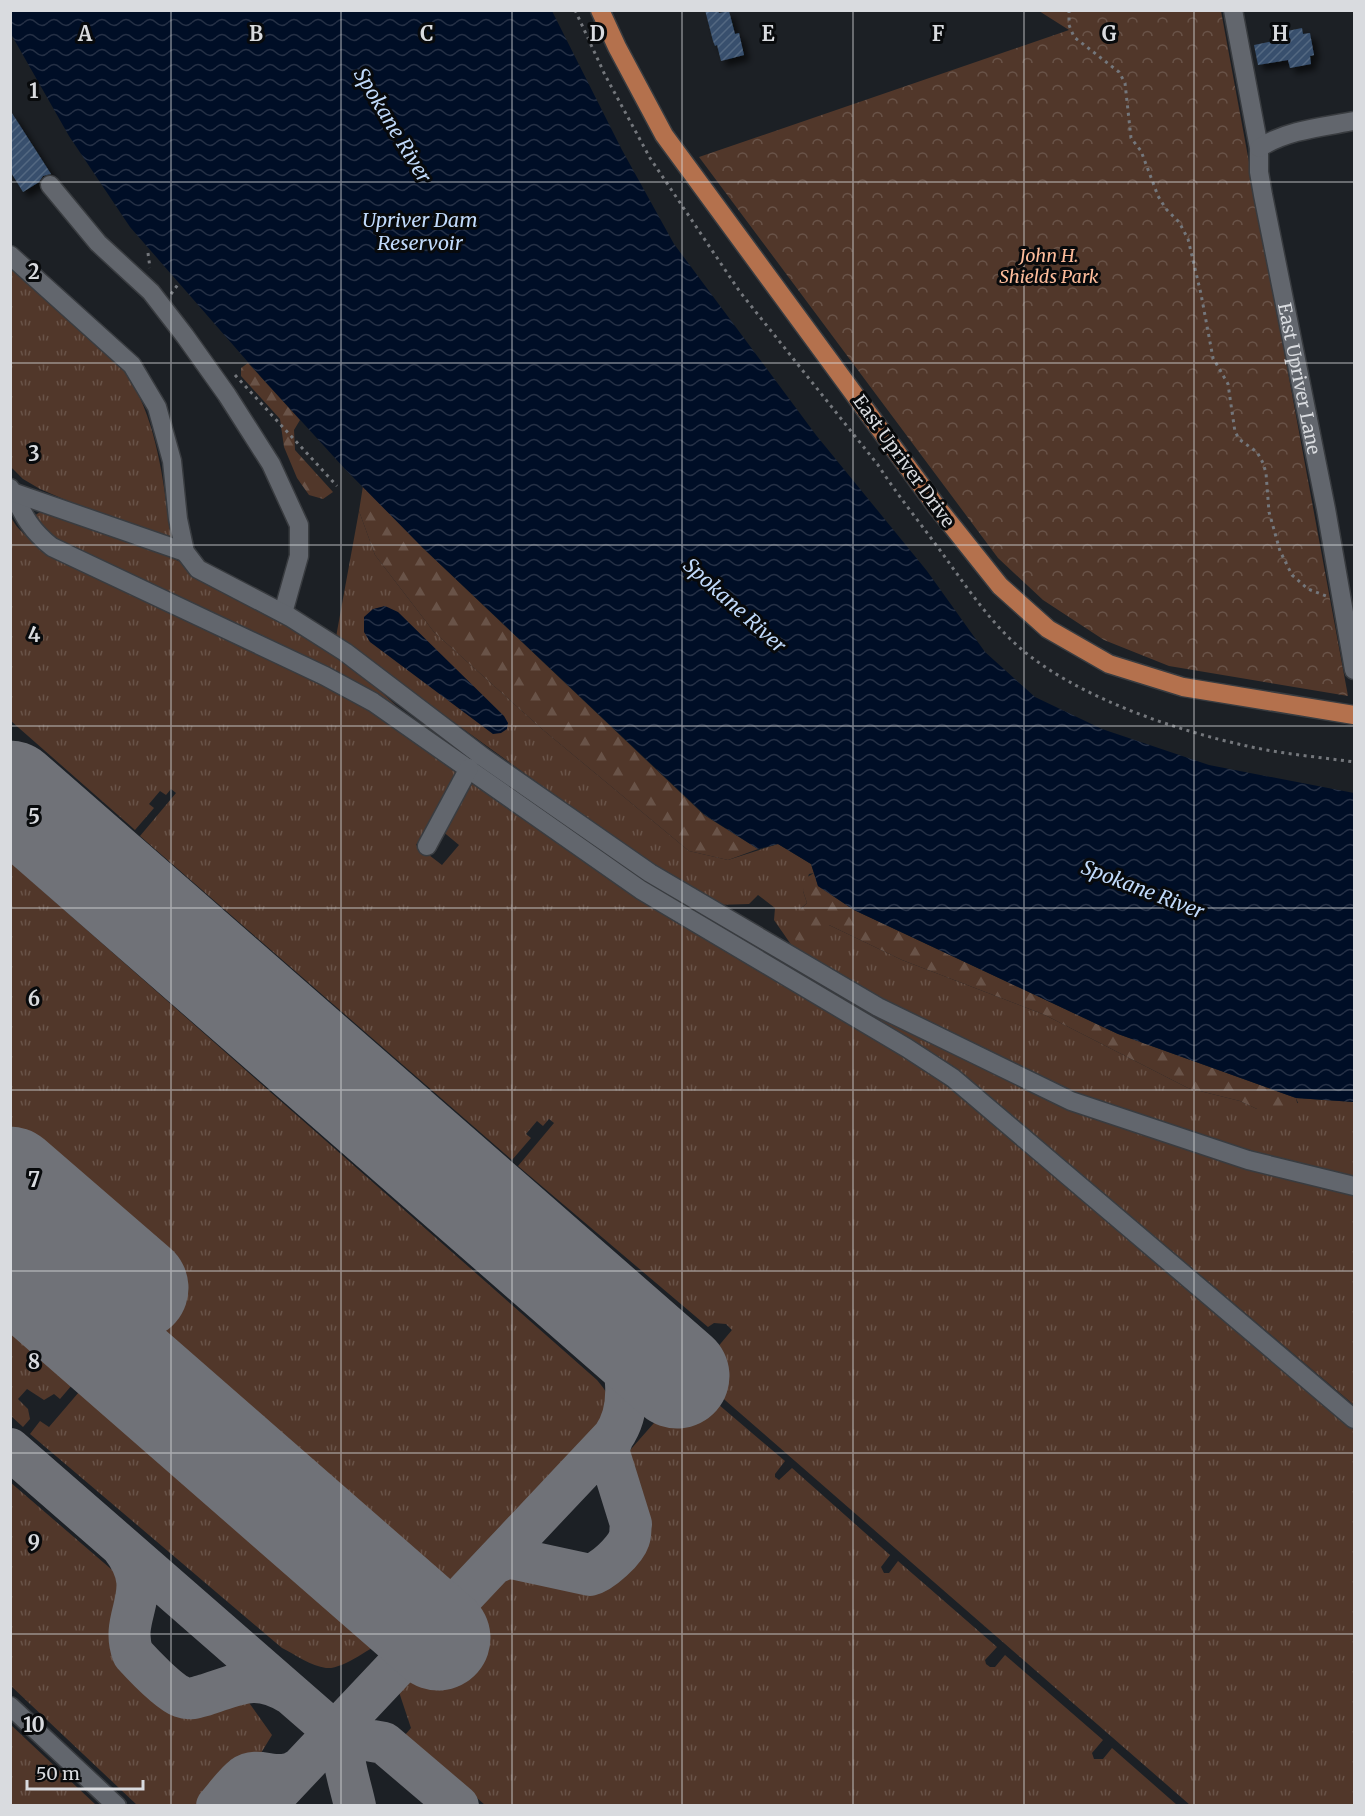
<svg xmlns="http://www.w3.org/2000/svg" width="1365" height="1816" font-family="Merriweather,serif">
<defs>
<pattern id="grass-tufts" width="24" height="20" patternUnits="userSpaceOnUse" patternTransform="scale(1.5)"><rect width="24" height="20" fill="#51372a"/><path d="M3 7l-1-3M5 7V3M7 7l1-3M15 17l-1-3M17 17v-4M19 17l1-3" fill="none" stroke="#695348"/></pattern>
<pattern id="forest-firs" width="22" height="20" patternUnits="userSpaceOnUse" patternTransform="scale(1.5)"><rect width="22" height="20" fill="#51372a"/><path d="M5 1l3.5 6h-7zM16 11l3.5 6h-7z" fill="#695348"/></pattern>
<pattern id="park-crowns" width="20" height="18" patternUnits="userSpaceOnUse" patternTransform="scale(1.5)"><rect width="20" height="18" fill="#51372a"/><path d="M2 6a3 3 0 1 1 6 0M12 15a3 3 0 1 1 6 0" fill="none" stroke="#695348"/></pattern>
<pattern id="water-waves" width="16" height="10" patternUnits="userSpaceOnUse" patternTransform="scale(1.5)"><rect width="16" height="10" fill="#000e26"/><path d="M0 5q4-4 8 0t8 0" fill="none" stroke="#253045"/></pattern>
<pattern id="building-hatch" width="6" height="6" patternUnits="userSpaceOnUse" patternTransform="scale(1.5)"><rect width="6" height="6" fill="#374f6d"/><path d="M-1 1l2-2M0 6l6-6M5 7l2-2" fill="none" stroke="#536881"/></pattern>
<filter id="shadow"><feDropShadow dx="5.5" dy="5.5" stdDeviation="3" flood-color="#0009"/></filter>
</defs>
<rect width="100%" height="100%" fill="#1c2025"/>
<path fill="url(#grass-tufts)" d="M10,262L120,364C157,413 163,479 171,537L166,538L96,513L40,489L23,479L11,467Z
M359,511L375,555L434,632L542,729L689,851L728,860L778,844L811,864L814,873L809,874L803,891L807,903L801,908L815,930L821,925H829L902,960L1045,1015L1188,1088L1240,1101L1257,1109L1298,1103L1296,1098L1354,1102V1177L1201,1140L1086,1097L995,1055L799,956L774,920L775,908L758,895L749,904L716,905L654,867L336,637Z
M40,512H51L123,537L183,563L296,626L366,678L401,710L379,695L351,680L58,541L40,529L34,516Z
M10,514C16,532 35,542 50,552L319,681L369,708L461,771L416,845L442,865L459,845L441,830L471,778L949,1080L1354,1429V1805H1190L695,1374L732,1330L726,1324L714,1323L708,1327L518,1166L554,1123L549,1119L543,1126L537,1121L526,1134L531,1138L512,1160L140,836L176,793L171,789L166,795L160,791L149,804L154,808L135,830L11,721Z
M11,863L597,1380C612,1398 615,1405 605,1427L459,1581C446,1589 435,1588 421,1585L11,1227Z
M817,985L1077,1110L1354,1194V1405L953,1066Z
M11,1296L377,1617L386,1639C372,1647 342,1670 326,1668C311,1666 296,1655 282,1648L30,1434L40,1421L49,1427L85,1385L78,1378L60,1399L54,1394L44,1400L27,1389L18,1399L28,1409L30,1419L23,1427L11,1416Z
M691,1381L785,1461L775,1474V1477L779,1480L792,1468L890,1555L881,1567L884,1573H889L898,1561L997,1647L985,1660L986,1664L990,1667H995L1005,1655L1103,1740L1092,1753L1094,1759H1103L1112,1748L1177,1805H485L405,1735L411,1728L396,1683L505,1569L598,1591L647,1540L624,1457Z
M10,1482L118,1575L123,1589L111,1652L113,1657L182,1716L245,1697L272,1735L258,1758L245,1755L199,1805H137L11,1686Z
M11,1725L96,1805H11Z"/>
<path fill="url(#forest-firs)" d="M248,363L300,420L294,430L295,450L333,492L323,499L309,495L297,478L284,447L280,419L241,376V368Z
M363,486L423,548L704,815L758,849L728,860L689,851L542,729L434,632L375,555L359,511Z
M814,873L818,886L854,910L1118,1034L1296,1098L1298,1107L1293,1111L1285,1112L1257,1109L1240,1101L1188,1088L1045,1015L902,960L829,925C818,925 815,930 810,939C802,942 798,942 791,936C788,918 796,914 807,903L803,891L804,879Z"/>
<path fill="url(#park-crowns)" d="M1039,11H1221L1348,696L1169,666L1104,640L1043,600L998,558L699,157L1069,30Z"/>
<path fill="url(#water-waves)" d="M11,10L552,11L622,150L674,244L816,435L927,571L985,652L1035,697L1102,729L1209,765L1354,793V1102L1296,1098L1118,1034L854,910L818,886L811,864L778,844L758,849L705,815L423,548L345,469L262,378L130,227L69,136L11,34Z
M385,606L398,612L504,716L508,723L507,729L501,733L493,734L370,642L364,632V617L373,609Z"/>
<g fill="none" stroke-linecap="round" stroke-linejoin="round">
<path stroke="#707278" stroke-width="42" d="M10,1449L323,1722L350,1737L384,1743L458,1806
M122,1547C158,1593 118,1614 133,1654C143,1665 169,1692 182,1697C190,1700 198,1697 205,1695C239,1684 256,1673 289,1693
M495,1563L507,1558L516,1559L590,1575C602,1572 625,1551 629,1539C631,1534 630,1529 631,1524L608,1450L613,1437
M350,1716C334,1743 349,1777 355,1806
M217,1806C225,1797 234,1784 243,1777C260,1765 278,1784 299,1769
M265,1806L613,1437C637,1403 623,1358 613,1320"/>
<path stroke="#707278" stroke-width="105" d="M10,793L677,1376
M10,1179L136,1288
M10,1264L438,1638"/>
</g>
<path fill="url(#building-hatch)" filter="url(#shadow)" d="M705,10H718L719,13L729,11L735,34L739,33L744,55L721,61L717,45L715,46L713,41Z
M1302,28L1303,34L1310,33L1314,55L1310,56L1311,64L1290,68L1288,60L1258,65L1254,45L1288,38L1287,31Z
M10,110L51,174L43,176L39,182L23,192L10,171Z"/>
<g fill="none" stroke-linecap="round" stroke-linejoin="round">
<g stroke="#393c40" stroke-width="21">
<g id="minor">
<path id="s1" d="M1233,10L1259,148V172L1263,195L1326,509L1354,670"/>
<path d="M1259,148C1287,130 1322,127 1354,121"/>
<path d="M50,185L98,243L151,292L185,336L227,395L271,464L299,525V556L283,613"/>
<path d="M10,255L132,365L157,407L172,461L178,519L185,552L198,569L290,617L345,652L483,757L650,873L878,1007L1071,1101L1248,1160L1354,1186"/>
<path d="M10,488C23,514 29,529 52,547L325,676L373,702L641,890L907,1048L953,1078L1354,1419"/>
<path d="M12,492L185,552"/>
<path d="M427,846L469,768"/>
<path d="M10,1706L117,1806"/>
</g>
</g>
<g stroke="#393c40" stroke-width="21">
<path id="major" d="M600,10L617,47L664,135L937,507L1000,586L1048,629L1109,664L1183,687L1354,715"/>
</g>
<path stroke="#74777c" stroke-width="3" stroke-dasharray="3 4.5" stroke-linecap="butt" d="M575,10L605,75L650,158L740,292L878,465C898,496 921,524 942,553C966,586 989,621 1020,648C1077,697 1174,730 1247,746C1282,754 1319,757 1354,762
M1069,10V25L1074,37L1119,72L1125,83L1131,138L1141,151L1158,196L1166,209L1179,222L1188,239L1201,294L1213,358L1228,384L1235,432L1240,440L1257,452L1263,463L1266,473L1269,512L1280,551L1292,575L1308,589L1326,596
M148,253L150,268
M171,294L179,283
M235,375L337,486"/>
<use href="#minor" stroke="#62666d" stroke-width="18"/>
<use href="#major" stroke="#b4714d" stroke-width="18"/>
</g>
<path fill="none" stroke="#d9dbdf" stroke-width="1.5" stroke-opacity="0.55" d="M171,10V1806M341,10V1806M512,10V1806M682,10V1806M853,10V1806M1024,10V1806M1194,10V1806M10,182H1354M10,363H1354M10,545H1354M10,726H1354M10,908H1354M10,1090H1354M10,1271H1354M10,1453H1354M10,1634H1354"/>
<g text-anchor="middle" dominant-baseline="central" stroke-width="6" stroke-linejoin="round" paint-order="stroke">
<g font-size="18" font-style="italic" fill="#fdbc9b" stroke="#080a0c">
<text x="1049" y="255">John H.<tspan x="1049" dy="21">Shields Park</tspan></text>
</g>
<g font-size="18" fill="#d9dbdf" stroke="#080a0c">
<text stroke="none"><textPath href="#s1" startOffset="375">East Upriver Lane</textPath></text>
<text transform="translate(904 461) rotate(54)">East Upriver Drive</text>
</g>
<g font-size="20" font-style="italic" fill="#c1dafb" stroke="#080a0c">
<text transform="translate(393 125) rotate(59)">Spokane River</text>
<text x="420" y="219">Upriver Dam<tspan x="420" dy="23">Reservoir</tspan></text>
<text transform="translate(735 605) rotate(42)">Spokane River</text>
<text transform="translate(1143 889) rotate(21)">Spokane River</text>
</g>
</g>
<g font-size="20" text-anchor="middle" font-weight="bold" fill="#d9dbdf" stroke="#080a0c" stroke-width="6" stroke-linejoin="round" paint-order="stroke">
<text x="85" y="41">A</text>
<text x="256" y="41">B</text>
<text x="427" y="41">C</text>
<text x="597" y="41">D</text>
<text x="768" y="41">E</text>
<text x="938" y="41">F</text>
<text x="1109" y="41">G</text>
<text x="1280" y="41">H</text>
<text x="34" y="98">1</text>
<text x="34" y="279">2</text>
<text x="34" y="461">3</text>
<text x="34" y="642">4</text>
<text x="34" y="824">5</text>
<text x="34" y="1006">6</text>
<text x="34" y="1187">7</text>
<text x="34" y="1369">8</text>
<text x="34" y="1550">9</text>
<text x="34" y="1732">10</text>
</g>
<rect width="1365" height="1816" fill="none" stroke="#d9dbdf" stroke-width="24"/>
<path d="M27 1780v9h116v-9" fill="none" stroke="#d9dbdf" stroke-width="3"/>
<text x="36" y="1780" font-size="18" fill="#d9dbdf" stroke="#080a0c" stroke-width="4.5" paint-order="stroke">50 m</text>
</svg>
